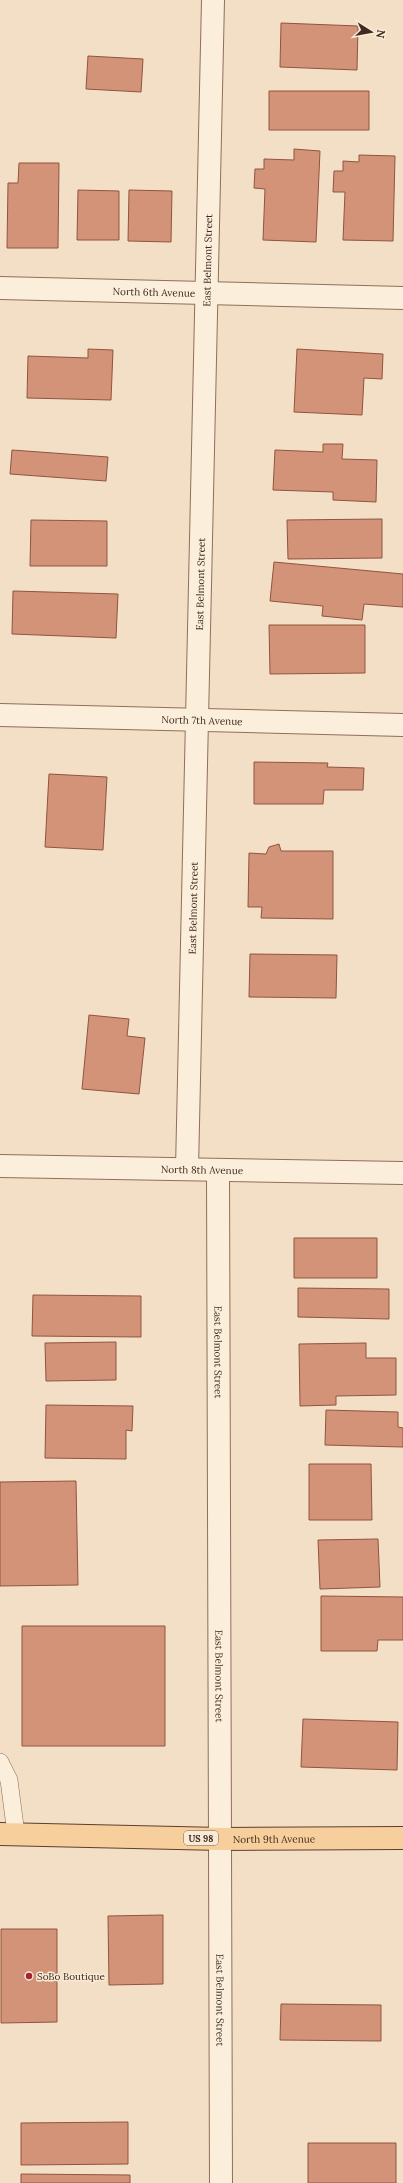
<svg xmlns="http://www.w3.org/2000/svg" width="403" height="2183" font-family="Lora,serif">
<rect width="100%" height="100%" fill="#f2dfc6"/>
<path fill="#d39379" stroke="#91543d" d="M281,23L358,26L357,70L280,67Z
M88,56L143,59L141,92L86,89Z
M269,91H369V130H269Z
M294,149L320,151L316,242L263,240L265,189L254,188L255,169H264V159L294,160Z
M359,155L395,156L393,241L343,240L345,192H333L334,171H343V161L359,162Z
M19,163H59L58,248H7L8,183H18Z
M78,190L119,191V240H77Z
M129,190L172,191L171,242L128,241Z
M88,349L113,350L111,400L27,398L28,356L88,358Z
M297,349L383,354L382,379L364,378L362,415L294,412Z
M323,444H343L342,459L377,460L376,502L333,500V492L273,490L275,450L323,452Z
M12,450L108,457L106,481L10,474Z
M382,519V558L288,559L287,520Z
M31,520L107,521V566H30Z
M274,562L403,574V607L364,604L362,620L322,616L323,606L270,601Z
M13,591L118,594L116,638L12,634Z
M269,625H365V673L270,674Z
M254,762L328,763L327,767L364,768L363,790H324L323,804H254Z
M49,774L107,777L103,850L45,847Z
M279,844L281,851H333V919L261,918L262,907H248L249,853L266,854L269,847Z
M250,954L337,955L336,998L249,997Z
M89,1015L129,1019L127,1036L145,1038L139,1094L82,1089Z
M294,1238H377V1278H294Z
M298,1288L389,1289V1319L298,1317Z
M33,1295L141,1296V1337L32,1336Z
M116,1342V1380L46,1381L45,1343Z
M366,1343V1358H396V1395L336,1396V1405L300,1406L299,1344Z
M46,1405L133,1406L132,1431L126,1430V1459L45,1458Z
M326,1410L398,1412V1427L403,1428V1447L325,1445Z
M309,1464H371L372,1520H309Z
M76,1481L78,1585L0,1586V1482Z
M378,1539L380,1587L320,1589L318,1540Z
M321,1596L403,1597V1640H378L377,1651H321Z
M22,1626H165V1746H22Z
M303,1719L398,1722L397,1770L301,1767Z
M163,1915V1984L109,1985L108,1916Z
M1,1929H57V2022L1,2023Z
M281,2004L381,2005V2041L280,2040Z
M128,2122V2164L21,2165V2123Z
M308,2143H396V2183H308Z
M21,2174L130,2175V2183H21Z"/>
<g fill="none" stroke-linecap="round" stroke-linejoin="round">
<g stroke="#8f705a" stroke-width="18">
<path id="service" d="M0,1762L9,1780L16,1834"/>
</g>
<g stroke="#8f705a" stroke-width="24">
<g id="minor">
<path id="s1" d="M0,288L403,298"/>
<path id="s2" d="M0,715L403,725"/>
<path id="s3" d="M0,1166L403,1173"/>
<path id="s4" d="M187,1169L213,0"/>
<path id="s5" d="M218,1170L221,2183"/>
</g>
</g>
<g stroke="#5d3e2e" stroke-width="24">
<g id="primary">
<path id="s6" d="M0,1834L221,1839L403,1838"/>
</g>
</g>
<use href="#service" stroke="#fbeeda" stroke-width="17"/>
<use href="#minor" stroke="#fbeeda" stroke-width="22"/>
<use href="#primary" stroke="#f7cf9c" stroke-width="22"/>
</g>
<circle fill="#a42435" stroke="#f9ead6" stroke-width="1.5" cx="29" cy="1976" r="4"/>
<g text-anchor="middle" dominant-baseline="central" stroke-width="3" stroke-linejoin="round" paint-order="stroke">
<rect fill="#f9ead6" stroke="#766456" stroke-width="1" x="184" y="1831" width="34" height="14" rx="3"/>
<g font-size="9" font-weight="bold" fill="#3e2a1f">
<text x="201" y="1838">US 98</text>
</g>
<g font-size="10" fill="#3e2a1f" stroke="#f9ead6">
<text stroke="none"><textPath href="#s4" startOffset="909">East Belmont Street</textPath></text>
<text stroke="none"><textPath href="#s1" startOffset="154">North 6th Avenue</textPath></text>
<text stroke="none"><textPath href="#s4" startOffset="585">East Belmont Street</textPath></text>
<text stroke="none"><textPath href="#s2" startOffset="202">North 7th Avenue</textPath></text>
<text stroke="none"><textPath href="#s4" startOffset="261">East Belmont Street</textPath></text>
<text stroke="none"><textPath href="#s3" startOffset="202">North 8th Avenue</textPath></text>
<text stroke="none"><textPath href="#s5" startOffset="182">East Belmont Street</textPath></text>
<text stroke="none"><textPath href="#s5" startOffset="506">East Belmont Street</textPath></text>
<text stroke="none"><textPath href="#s6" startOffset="274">North 9th Avenue</textPath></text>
<text stroke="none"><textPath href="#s5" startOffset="830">East Belmont Street</textPath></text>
</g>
<g font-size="10" fill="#3e2a1f" stroke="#f9ead6" text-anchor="start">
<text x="37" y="1976">SoBo Boutique</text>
</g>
</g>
<g transform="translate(371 32) rotate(101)" stroke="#f9ead6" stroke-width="3" paint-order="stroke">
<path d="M0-3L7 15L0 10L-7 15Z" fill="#3e2a1f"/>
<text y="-6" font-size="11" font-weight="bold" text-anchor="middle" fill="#3e2a1f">N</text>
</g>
</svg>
